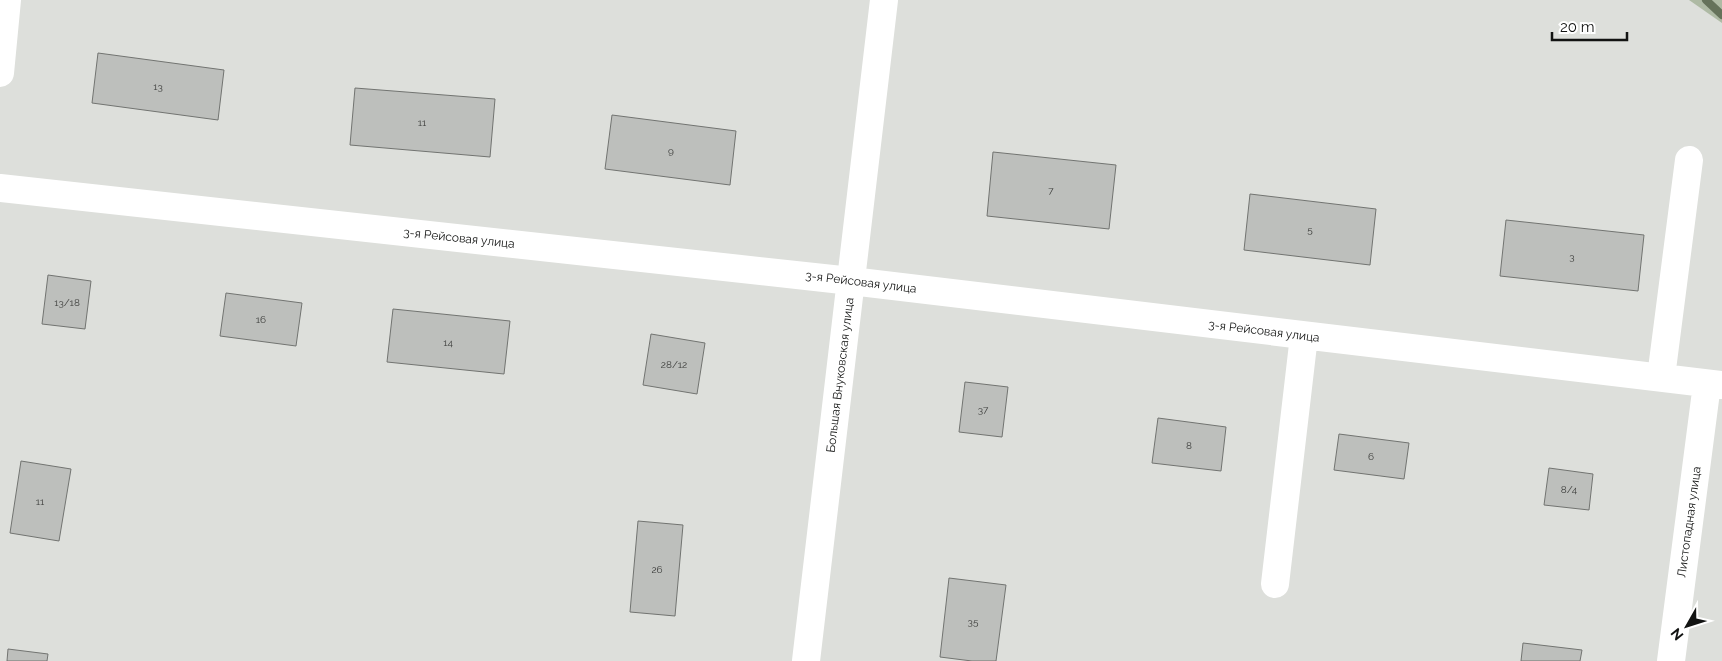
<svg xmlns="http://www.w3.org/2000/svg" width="1722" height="661" font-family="Raleway,sans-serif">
<rect width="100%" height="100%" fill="#dddfdb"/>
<path fill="#aebaa4" d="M1689,0H1722V23Z"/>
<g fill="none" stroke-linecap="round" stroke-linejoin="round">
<path stroke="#65725a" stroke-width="8" d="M1706,0L1722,15"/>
</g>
<path fill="#bdbfbc" stroke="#727471" d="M98,53L224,70L218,120L92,103Z
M355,88L495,99L490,157L350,145Z
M612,115L736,131L730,185L605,169Z
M993,152L1116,165L1109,229L987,216Z
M1250,194L1376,209L1370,265L1244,250Z
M1506,220L1644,235L1638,291L1500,276Z
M48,275L91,281L85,329L42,324Z
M226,293L302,303L296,346L220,336Z
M393,309L510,321L504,374L387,362Z
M651,334L705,343L697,394L643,385Z
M965,382L1008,387L1002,437L959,432Z
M1158,418L1226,427L1221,471L1152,463Z
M1339,434L1409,443L1404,479L1334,470Z
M21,461L71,469L59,541L10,533Z
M1549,468L1593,474L1589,510L1544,505Z
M638,521L683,525L675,616L630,612Z
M949,578L1006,585L996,661H972L940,657Z
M1523,643L1582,650L1580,661H1521Z
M8,649L48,654L47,661H7Z"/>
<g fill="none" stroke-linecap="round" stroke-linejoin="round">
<path stroke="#fff" stroke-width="28" d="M0,73L7,0
M0,188L851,281L1722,385
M1661,377L1689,160
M1275,584L1304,336
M806,661L884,0
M1671,661L1707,384"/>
</g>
<g text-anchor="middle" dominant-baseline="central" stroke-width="5" stroke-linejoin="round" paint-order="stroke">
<g font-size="10" fill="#3d3e3c">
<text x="158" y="86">13</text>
<text x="422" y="122">11</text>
<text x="671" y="150">9</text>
<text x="1051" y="190">7</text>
<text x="1310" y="229">5</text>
<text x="1572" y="256">3</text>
<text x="67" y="302">13/18</text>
<text x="261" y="319">16</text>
<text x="448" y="342">14</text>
<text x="674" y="364">28/12</text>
<text x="983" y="409">37</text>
<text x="1189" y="445">8</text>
<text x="1371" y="456">6</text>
<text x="1569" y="489">8/4</text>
<text x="40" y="501">11</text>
<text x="657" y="569">26</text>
<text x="973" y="621">35</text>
</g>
<g font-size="12" fill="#121312" stroke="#fff">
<text transform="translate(459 238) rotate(6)">3-я Рейсовая улица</text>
<text transform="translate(861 282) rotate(7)">3-я Рейсовая улица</text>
<text transform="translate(1264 331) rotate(7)">3-я Рейсовая улица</text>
<text transform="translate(840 375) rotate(-83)">Большая Внуковская улица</text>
<text transform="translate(1689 522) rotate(-82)">Листопадная улица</text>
</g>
</g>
<g transform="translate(1687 626) rotate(231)" stroke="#ffffff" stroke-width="4" paint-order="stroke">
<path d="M0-4L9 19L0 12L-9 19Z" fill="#121312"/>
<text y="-8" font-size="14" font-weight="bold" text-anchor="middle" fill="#121312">N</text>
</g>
<path d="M1552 32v8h75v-8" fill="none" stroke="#121312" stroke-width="2.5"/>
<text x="1560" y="32" font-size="15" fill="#121312" stroke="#ffffff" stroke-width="4" paint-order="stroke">20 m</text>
</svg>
